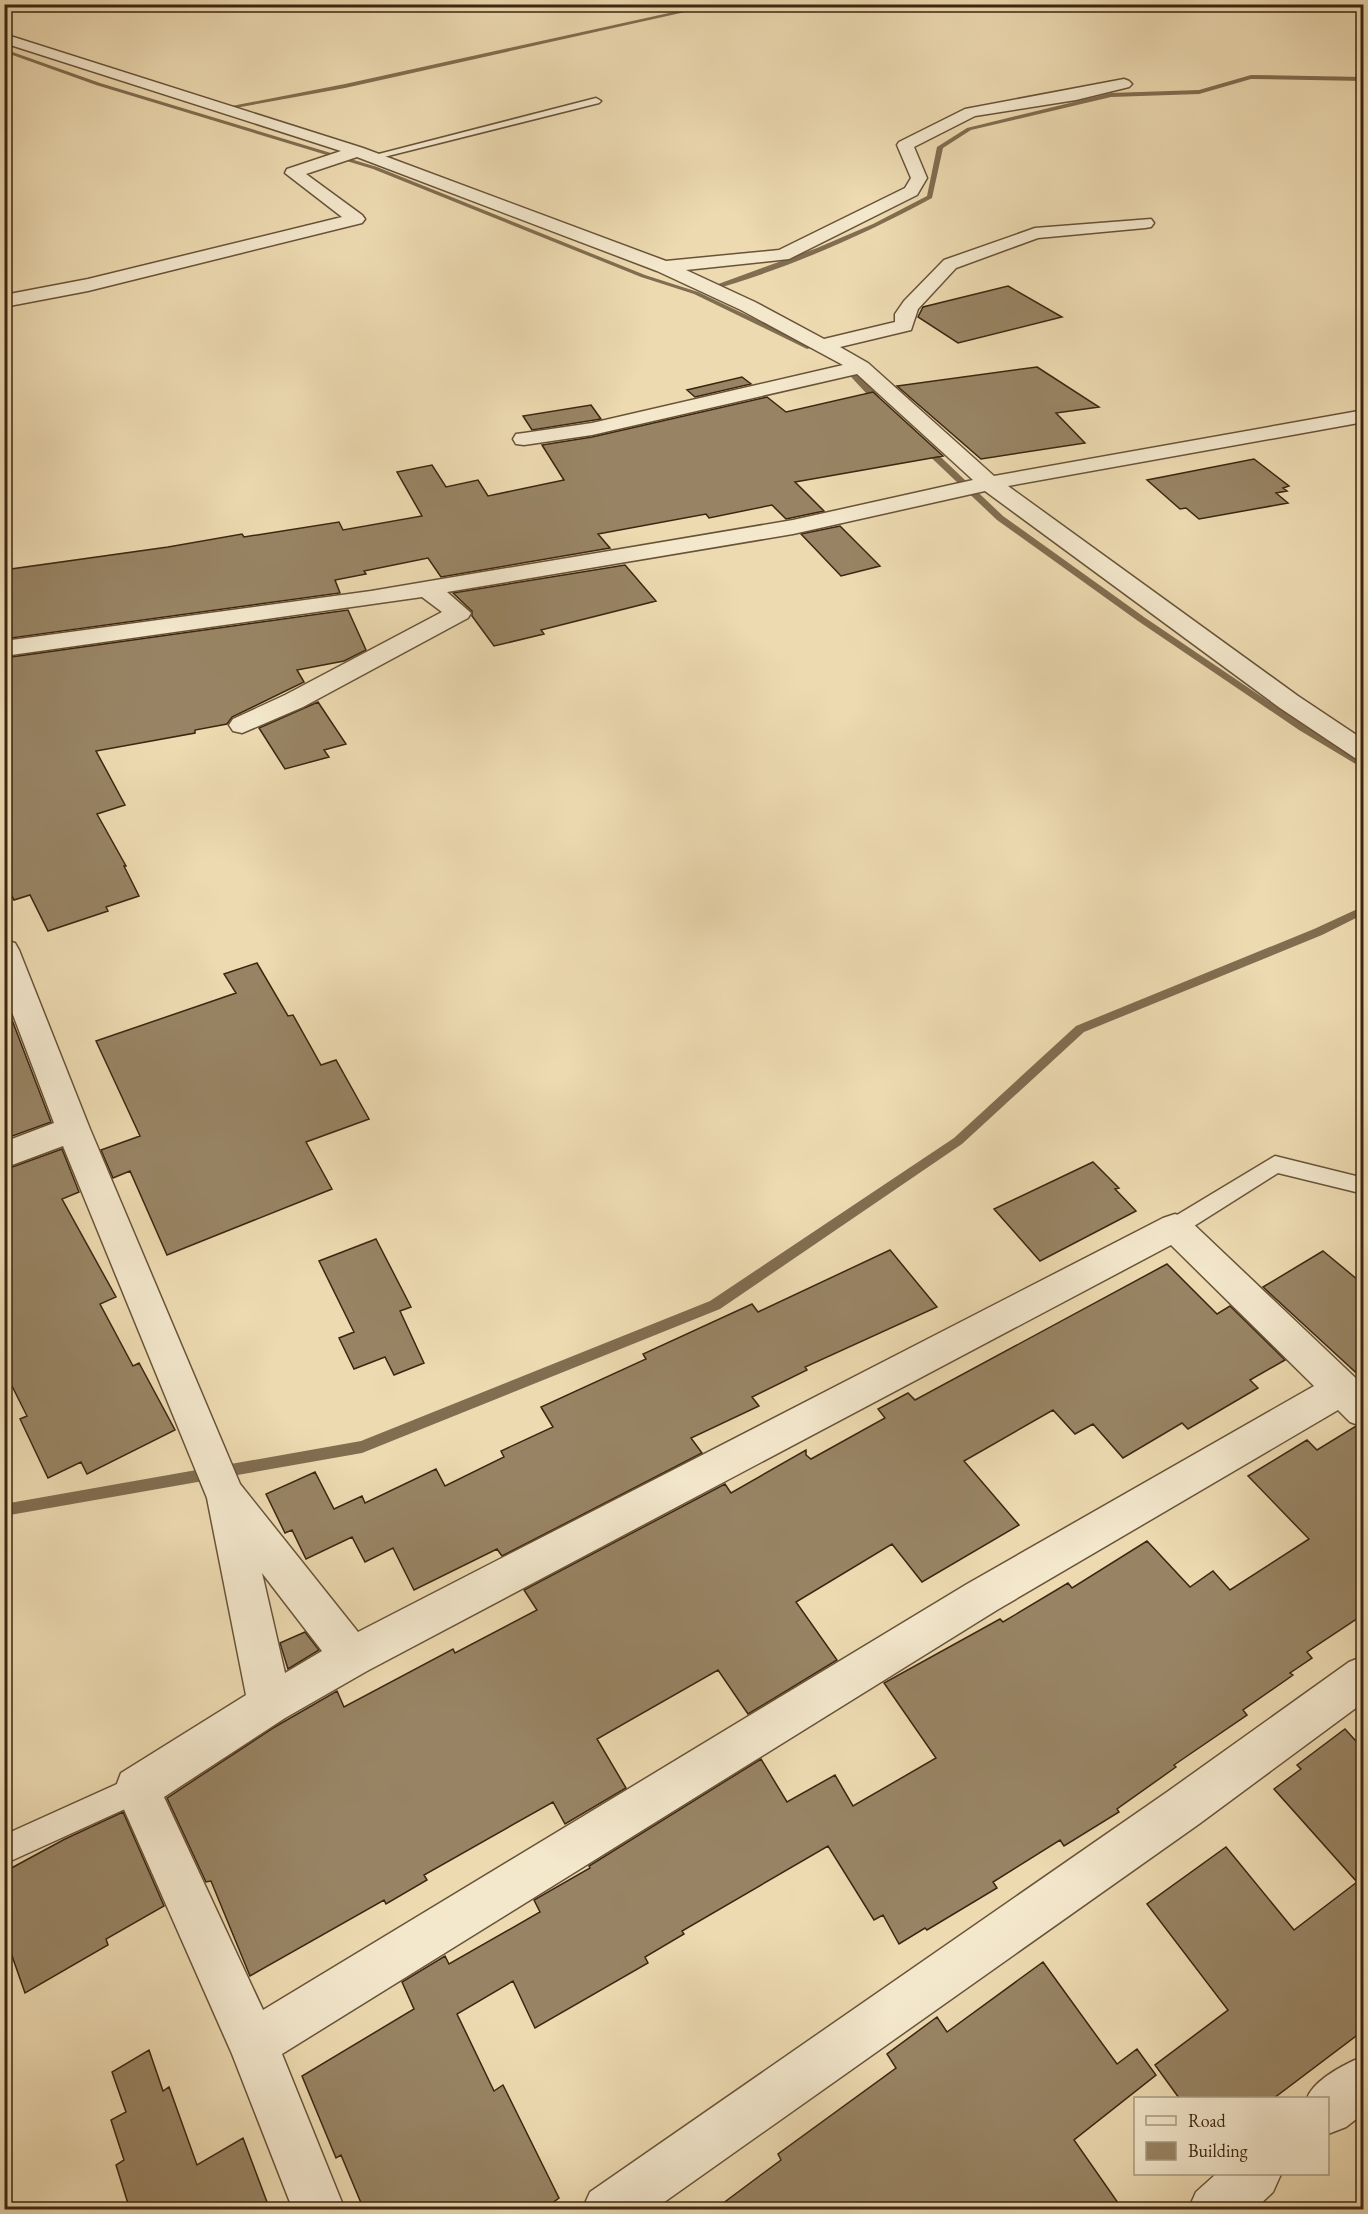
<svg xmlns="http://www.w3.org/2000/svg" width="1368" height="2214" font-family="'EB Garamond',serif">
<rect width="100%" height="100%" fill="#eddab1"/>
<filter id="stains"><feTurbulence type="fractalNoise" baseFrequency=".00333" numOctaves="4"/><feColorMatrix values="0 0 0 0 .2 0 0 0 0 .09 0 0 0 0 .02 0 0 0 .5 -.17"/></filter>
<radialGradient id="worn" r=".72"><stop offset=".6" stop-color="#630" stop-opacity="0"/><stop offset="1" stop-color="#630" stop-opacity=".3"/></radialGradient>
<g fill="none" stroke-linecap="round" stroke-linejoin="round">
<path fill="#816d50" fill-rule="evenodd" d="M710,4H721L345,88L219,111L216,109L345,84Z
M4,49L100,83L377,167L645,275L698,292L814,347L807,349L694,294L641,277L373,169L96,85L4,52Z
M1251,75L1364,77V81L1251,79L1199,94L1111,97L971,130L943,148L932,198C860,237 784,270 705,292L702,290L817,248L873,224L927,196L937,147L967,128L1111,93L1199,90Z
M841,362H847L884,402V406H878L841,366Z
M921,444H927L1003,516L1144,617L1305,726L1364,761V769L1299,730L1138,621L997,520L921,448Z
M1364,906V914L1322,935L1084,1032L962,1144L720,1309L362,1453L4,1516V1504L361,1441L710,1301L954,1138L1076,1026L1314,929Z"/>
</g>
<path fill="#988464" stroke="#3b2610" stroke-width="1.5" d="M1008,286L1062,317L958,343L918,317L923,307Z
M1037,367L1099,407L1056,413L1085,443L981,459L897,386Z
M742,377L751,384L695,397L687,390Z
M873,392L943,456L795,482L824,511L786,519L772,505L709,518L706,514L598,534L610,548L441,577L428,558L364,571L366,574L335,580L340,593L4,639V570L168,547L242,534L244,537L339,522L343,530L422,516L397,472L432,465L446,487L478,480L488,496L564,480L542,445L592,437L767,397L786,412Z
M591,405L601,419L532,430L523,416Z
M1254,459L1289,486L1283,488L1287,491L1276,493L1288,503L1199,519L1186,508L1180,509L1147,480Z
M840,526L880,566L841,576L801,534Z
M625,565L656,601L541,630L544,634L494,646L472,616V611L453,593Z
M348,610L366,650L344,661L297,670L304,682L232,717L227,724L195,730V733L96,751L125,805L97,814L126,866H124L139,896L106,907L108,911L48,931L30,895L14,900L4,880V658Z
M318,702L346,744L324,750L329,757L285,769L259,728Z
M257,963L288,1016L293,1015L321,1065L336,1060L369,1119L306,1142L332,1189L167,1255L130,1171L113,1178L101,1150L140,1136L96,1041L236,993L224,974Z
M4,999L51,1122L4,1139Z
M62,1149L79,1192L62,1199L116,1297L100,1304L133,1366L139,1363L175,1430L87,1474L81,1462L48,1478L20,1419L27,1416L4,1370V1170Z
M1093,1162L1119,1188L1115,1189L1136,1211L1040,1261L994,1209Z
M376,1239L411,1307L400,1311L424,1363L394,1375L385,1357L354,1369L339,1338L354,1332L319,1261Z
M890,1250L937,1307L805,1367L807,1370L752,1397L759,1406L691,1438L702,1453L502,1556L497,1549L414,1590L393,1548L365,1562L352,1537L306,1559L292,1530L285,1533L266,1494L315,1472L334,1509L362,1496L365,1503L436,1469L445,1486L504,1457L501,1451L553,1427L541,1407L646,1359L643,1354L752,1304L758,1312Z
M1323,1251L1364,1285V1380L1263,1287Z
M1167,1264L1217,1314L1230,1306L1285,1360L1250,1380L1258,1388L1188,1429L1182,1423L1123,1458L1093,1424L1075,1434L1053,1410L964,1461L1019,1525L922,1582L892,1544L796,1602L837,1660L748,1714L718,1670L597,1739L626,1788L565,1824L553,1802L424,1875L427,1880L386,1904L384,1900L250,1976L211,1881L206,1882L167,1798L273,1728L337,1691L344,1707L453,1649L455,1653L537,1610L524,1590L725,1484L731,1493L806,1450V1455L811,1459L885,1418L878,1409L908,1393L915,1400Z
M1356,1426L1364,1429V1614L1307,1652L1312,1658L1290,1673L1293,1675L1243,1710L1247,1715L1174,1765L1176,1767L1117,1809L1119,1812L1064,1846L1060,1840L993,1882L997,1888L927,1930L925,1928L899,1944L883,1915L874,1920L828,1846L682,1931L684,1934L645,1957L648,1963L535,2028L513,1981L457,2014L494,2091L503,2085L559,2198L543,2210H364L341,2155L336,2158L302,2076L414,2009L402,1982L445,1956L449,1964L540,1912L534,1900L590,1868L589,1866L761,1759L787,1802L835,1775L853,1806L936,1758L884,1683L1000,1619L1003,1622L1068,1583L1072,1588L1147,1541L1190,1587L1213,1571L1230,1590L1309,1539L1248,1476L1307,1440L1317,1450Z
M305,1632L319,1650L288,1669L280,1643Z
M1345,1729L1364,1750V2030L1274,2098H1179L1155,2065L1228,2010L1147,1904L1226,1847L1294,1930L1357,1882L1274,1789L1301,1769L1297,1765Z
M123,1812L164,1906L106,1939L108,1945L25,1993L4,1933V1872L65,1839Z
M1043,1962L1117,2064L1137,2049L1156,2075L1074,2140L1123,2210H714L781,2160L778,2154L896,2068L887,2054L937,2017L947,2032Z
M149,2050L163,2091L169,2087L197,2165L243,2138L270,2210H130L116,2165L124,2160L111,2120L126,2112L112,2072Z"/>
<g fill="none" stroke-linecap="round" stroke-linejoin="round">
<g stroke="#685338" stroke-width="3">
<path id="service" d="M596,98L601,101L599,103L372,160L367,157Z
M1275,1156L1364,1178V1194L1278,1173L1183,1233L1175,1236L1167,1233L1164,1227L1167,1221Z
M137,1775L147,1779L151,1789L147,1799L4,1864V1835Z"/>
</g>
<g stroke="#685338" stroke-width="3">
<path id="minor" d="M4,34L363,148L666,261L779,250L905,188L911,178L897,145L899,142L965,109L1124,79L1129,81L1132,84L1129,87L1076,100L975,116L914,147L927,178L917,195L789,259L686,270L755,302L824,339L895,322V314L904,301L944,260L1035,228L1151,219L1154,223L1151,227L1145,228L1038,238L956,268L918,309L911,330L840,347L868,363L994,476L1364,410V422L1008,486L1298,696L1364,740V760L1355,758L1280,708L985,491L793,534L447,592L471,613L468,618L303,707L242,733L233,731L229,725L233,719L285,695L442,612L422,597L4,656V641L371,591L793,520L973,480L857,374L592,435L524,445L516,444L513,439L516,434L524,433L592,423L843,365L741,310L657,271L357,157L306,174L362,215L365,219L362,223L88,291L4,307V295L88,279L342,217L285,173L287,169L341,151L4,43Z
M4,940L15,943L19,950L90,1129L240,1484L358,1632L1163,1218L1175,1214L1187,1218L1364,1386V1427L1350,1422L1338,1410L997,1610L282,2054L345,2210H293L232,2054L115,1789L121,1773L246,1695L207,1498L63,1146L4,1168V1142L54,1123L4,991ZM1171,1245L1314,1386L967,1584L263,2010L164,1797L285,1718L367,1671ZM262,1573L322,1651L285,1673Z
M1364,1656V1702L1199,1824L653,2210H582L590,2192L1167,1792L1349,1662Z
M1364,2056V2113L1346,2127L1328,2134V2098H1307C1315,2079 1345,2064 1364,2056Z
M1216,2174H1281L1273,2192L1254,2210H1188L1196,2192Z"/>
</g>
<use href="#service" fill="#f3e7cc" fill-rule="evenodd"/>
<use href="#minor" fill="#f3e7cc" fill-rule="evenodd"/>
</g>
<rect width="1368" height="2214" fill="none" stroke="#eddab1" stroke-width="24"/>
<rect x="6" y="6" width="1356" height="2202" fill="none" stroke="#3b2610" stroke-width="3"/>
<rect x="12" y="12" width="1344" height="2190" fill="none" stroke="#3b2610" stroke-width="1.5"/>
<rect x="1134" y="2097" width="195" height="78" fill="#f3e7cc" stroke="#a99a81" stroke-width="1.5"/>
<rect x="1146" y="2116" width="30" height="9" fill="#f3e7cc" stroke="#a99a81" stroke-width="1.5"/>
<text x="1188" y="2127" font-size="18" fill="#3b2610">Road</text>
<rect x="1146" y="2142" width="30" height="18" fill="#988464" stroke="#a99a81" stroke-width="1.5"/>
<text x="1188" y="2157" font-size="18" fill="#3b2610">Building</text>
<rect width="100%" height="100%" filter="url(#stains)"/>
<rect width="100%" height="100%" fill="url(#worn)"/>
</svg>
